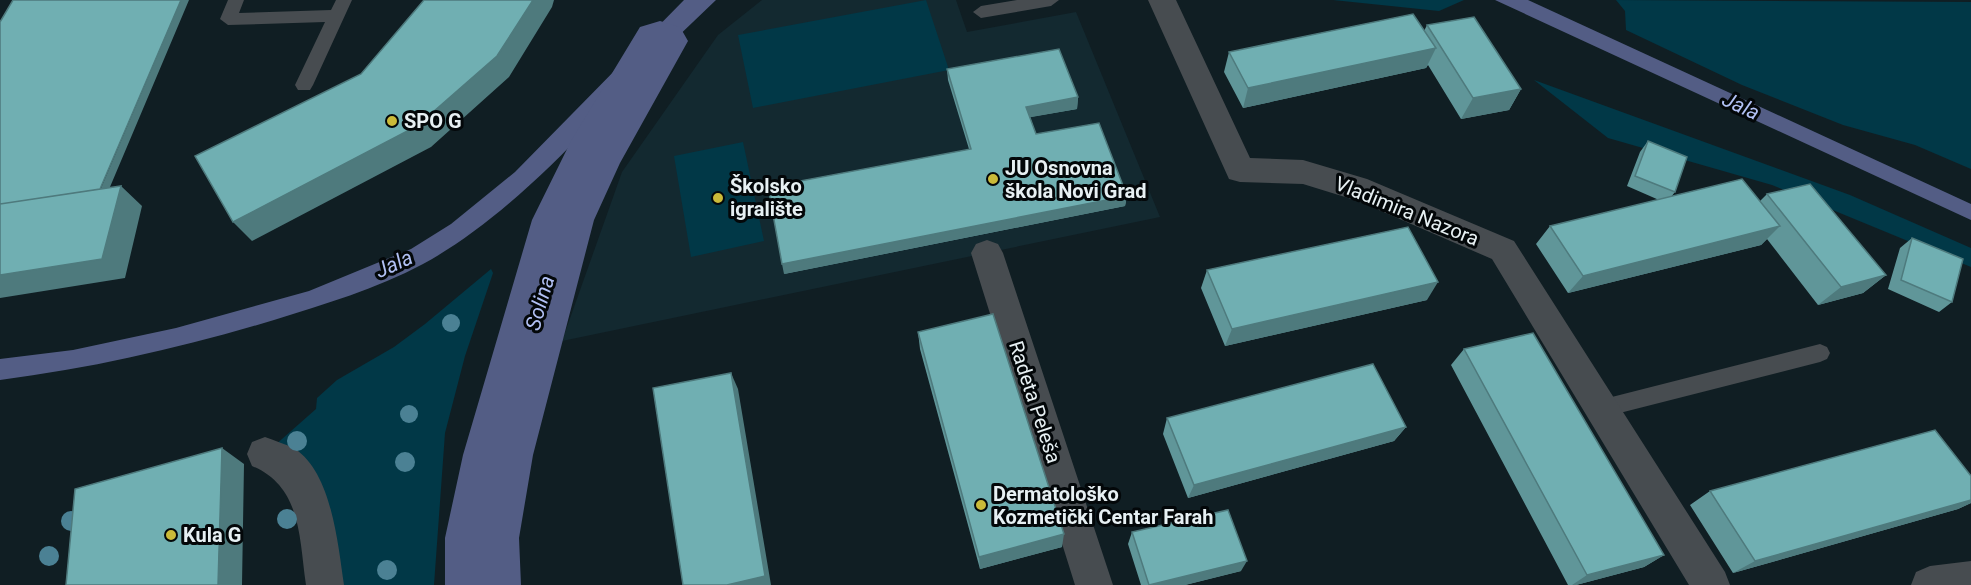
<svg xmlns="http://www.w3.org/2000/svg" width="1971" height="585" font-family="Roboto,sans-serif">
<rect width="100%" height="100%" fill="#101e23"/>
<path fill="#132930" d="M762,0H956L967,32L1076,12L1160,217L562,341L622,172L718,35Z"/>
<path fill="#013847" d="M926,0L949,70L753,108L738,35Z
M1333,0H1464L1439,11Z
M1616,0L1971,2V169L1915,145L1843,125L1742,85L1626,30L1625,11Z
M1534,80L1850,195L1971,248V267L1772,185L1608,138Z
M743,142L764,241L691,257L674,156Z
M491,269L493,273L465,356L445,433L434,585H325L315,518L265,454L316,409L317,398L337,380L394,347L425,324Z"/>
<path fill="#535d85" d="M684,0H716L670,44L660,42C603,118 507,219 423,264C376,289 325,304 274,320C184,347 94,368 0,380V359L73,350L176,328L309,291L411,249L451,224L515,172Z
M1495,0H1528L1971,204V220Z"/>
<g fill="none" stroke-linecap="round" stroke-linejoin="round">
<path fill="#535d85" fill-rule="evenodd" d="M660,21L680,27L688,41L620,163L594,220L533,455L519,538L521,585H445V538L463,455L532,220L571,141L640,27Z"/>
<path fill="#474c50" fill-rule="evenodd" d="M228,0H244L239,13L331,10L336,0H352L313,85L310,90H298L295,85L325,22L228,25L220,19Z
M1017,0H1059L1051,6L981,18L973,12L981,6Z
M1820,344L1827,347L1830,353L1827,359L1820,362L1600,418L1593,416L1590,409L1593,402L1600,400Z"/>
<path fill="#474c50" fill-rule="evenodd" d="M1148,0H1176L1250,158L1303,160L1367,179L1514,241L1725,572L1730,585H1689L1492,259L1358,201L1303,184L1240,182L1229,179Z
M987,240L998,244L1003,253L1113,585H1075L971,253L976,244Z
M265,437C275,441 286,444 295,449C332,473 338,545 344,585H306C299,538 302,487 252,466L247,454L252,442Z
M1971,561V585H1911L1916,572L1930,566Z"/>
</g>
<g fill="#4b8194">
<circle cx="451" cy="323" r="9"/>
<circle cx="409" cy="414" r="9"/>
<circle cx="297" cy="441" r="10"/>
<circle cx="405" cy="462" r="10"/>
<circle cx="287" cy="519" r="10"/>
<circle cx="71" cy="521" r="10"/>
<circle cx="49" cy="556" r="10"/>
<circle cx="387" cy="570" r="10"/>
</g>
<path fill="#609699" d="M1427,25L1521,89L1509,110L1461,119L1428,65L1426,68L1243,108L1224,72L1229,52L1424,31Z
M947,69L1078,97L1077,109L1030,117L1036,134L1127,196L1125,206L784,274L969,149L948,80Z
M1648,141L1675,192L1671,197L1760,201L1767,194L1886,275L1863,293L1818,305L1767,239L1761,245L1568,293L1536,244L1550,226L1659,200L1627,186L1640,152Z
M1912,238L1952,302L1939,312L1888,289L1900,248Z
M1207,270L1427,300L1225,346L1201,288Z
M918,332L1062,547L980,569L920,349Z
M1464,349L1664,555L1644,567L1576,585H1568L1451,365Z
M1167,418L1406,427L1394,441L1188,498L1163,434Z
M1971,476V503L1958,509L1733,573L1690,505L1710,491Z
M1132,532L1241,571L1185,585H1141L1128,544Z"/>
<path fill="#4e7a7d" d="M181,0H189L99,213L93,207Z
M533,0H554L552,7L509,77L431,147L252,241L233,222Z
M1436,48L1426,68L1243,108L1248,88Z
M1521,89L1509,110L1461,119L1473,98Z
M1078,97L1077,109L1026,118V107Z
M121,186L142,206L125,278L0,298V275Z
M1127,196L1125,206L784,274L782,264Z
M1780,226L1761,245L1568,293L1583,276Z
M1886,275L1863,293L1818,305L1841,287Z
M1438,282L1427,300L1225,346L1232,329Z
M731,373L738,389L771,585H727Z
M1406,427L1394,441L1188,498L1194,485Z
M222,448L244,464L242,585H218Z
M1971,500V503L1958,509L1733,573L1755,561Z
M1064,534L1062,547L980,569L979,557Z
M1664,555L1644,567L1576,585H1572L1587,575Z
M1247,561L1241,571L1185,585H1149Z"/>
<path fill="#70afb2" stroke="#4e7a7d" stroke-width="1.5" d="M13,0H181L100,189L0,204V22Z
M424,0H533L497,56L417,126L233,222L195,156L361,74Z
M1413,14L1436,48L1248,88L1229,52Z
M1474,17L1521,89L1473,98L1427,25Z
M1059,49L1078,97L1026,107L1036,134L1099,123L1127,196L782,264L768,187L971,149L947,69Z
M1648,141L1687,157L1675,192L1635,176Z
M1742,179L1780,226L1583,276L1550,226Z
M1810,184L1886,275L1841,287L1767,194Z
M121,186L102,259L0,275V204Z
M1408,227L1438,282L1232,329L1207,270Z
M1912,238L1963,259L1952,302L1901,280Z
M993,314L1064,534L979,557L918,332Z
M1533,333L1664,555L1587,575L1464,349Z
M1373,364L1406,427L1194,485L1167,418Z
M731,373L765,576L727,585H683L653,388Z
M1935,430L1971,476V500L1755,561L1710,491Z
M222,448L218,585H66L75,489Z
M1228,510L1247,561L1149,585L1132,532Z"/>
<g fill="#caba39" stroke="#030709" stroke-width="2">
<circle cx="392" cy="121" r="6"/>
<circle cx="993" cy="179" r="6"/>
<circle cx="718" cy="198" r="6"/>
<circle cx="981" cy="505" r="6"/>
<circle cx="171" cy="535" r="6"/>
</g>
<g text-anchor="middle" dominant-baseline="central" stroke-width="6" stroke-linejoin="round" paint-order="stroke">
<g font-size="20" font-weight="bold" fill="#e7f0f3" stroke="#030709" text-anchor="start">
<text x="404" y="121">SPO G</text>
<text x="1005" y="168">JU Osnovna<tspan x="1005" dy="23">škola Novi Grad</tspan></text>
<text x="730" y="186">Školsko<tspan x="730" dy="23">igralište</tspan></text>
<text x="993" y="494">Dermatološko<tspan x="993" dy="23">Kozmetički Centar Farah</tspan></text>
<text x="183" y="535">Kula G</text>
</g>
<g font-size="20" fill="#e7f0f3" stroke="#030709">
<text transform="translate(1407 211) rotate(22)">Vladimira Nazora</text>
<text transform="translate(1035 402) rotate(72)">Radeta Peleša</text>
</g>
<g font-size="21" font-style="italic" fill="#b2c1f5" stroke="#030709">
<text transform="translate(1741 106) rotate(25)">Jala</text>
<text transform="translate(394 264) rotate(-24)">Jala</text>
<text transform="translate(540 303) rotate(-74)">Solina</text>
</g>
</g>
</svg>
